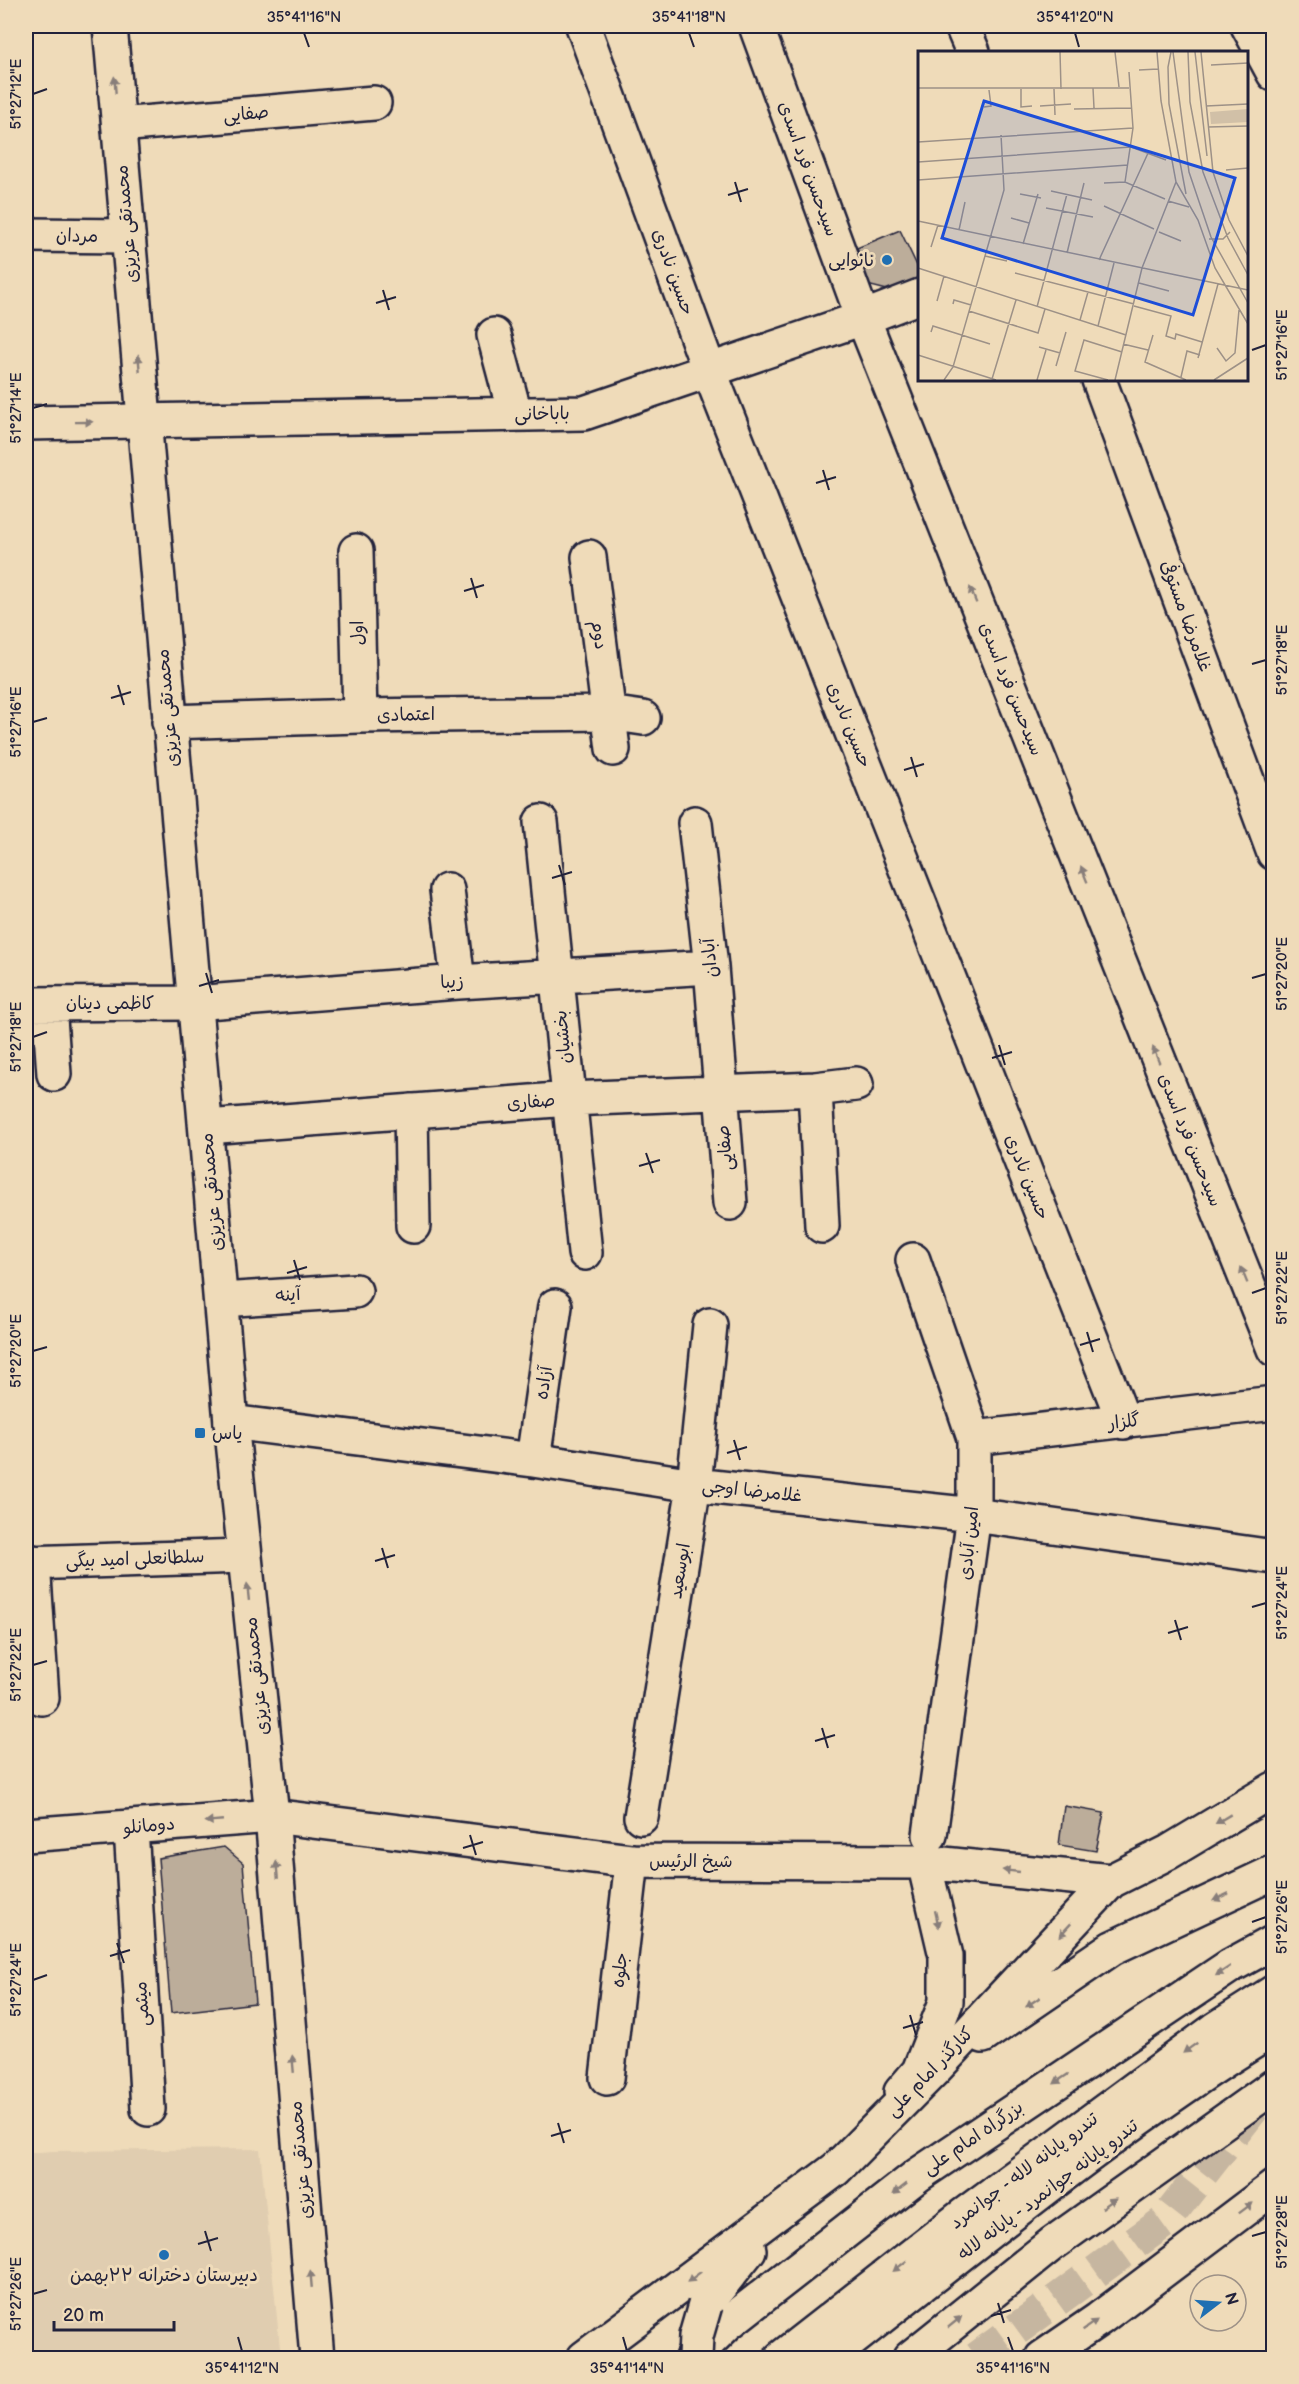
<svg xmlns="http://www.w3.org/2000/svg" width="1299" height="2384" font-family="'Balsamiq Sans','Playpen Sans Arabic',sans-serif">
<rect width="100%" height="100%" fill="#efdbb9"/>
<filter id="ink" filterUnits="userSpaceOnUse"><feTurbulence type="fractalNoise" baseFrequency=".0167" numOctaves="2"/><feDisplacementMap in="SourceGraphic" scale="12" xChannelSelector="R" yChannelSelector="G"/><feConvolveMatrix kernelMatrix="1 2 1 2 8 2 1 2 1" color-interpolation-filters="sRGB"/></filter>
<g filter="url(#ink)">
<path fill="#e0cdb0" d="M260,2149L281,2358H26V2153L53,2151Z"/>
<path fill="#bcad9a" stroke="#22223b" stroke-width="1.5" d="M900,230L920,272V279L887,290L867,285L857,248Z
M1064,1806L1104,1813L1096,1851L1059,1845Z
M224,1847L243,1863L255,2003L171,2013L158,1858Z"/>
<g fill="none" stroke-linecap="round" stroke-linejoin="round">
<path stroke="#c6b6a0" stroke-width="33" stroke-dasharray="33 16" stroke-linecap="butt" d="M977,2358L1164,2222L1259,2101"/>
<g stroke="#22223b" stroke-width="38">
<path id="minor" d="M583,26L709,370L1124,1422
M756,26L863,318L1274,1349
M962,26L973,52
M1248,26L1274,74
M119,125L374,103
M26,235L128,236
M494,335L515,414
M1099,380L1274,853
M26,423L584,413L863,318L920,296
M356,551L360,716
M589,557L613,749
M169,722L360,716L609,713L643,718
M541,822L585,1253
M695,823L711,967L730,1203
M447,890L458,982
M26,1004L194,1003L458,982L711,967
M49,1004L54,1074
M815,1089L822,1226
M411,1111L413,1226
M207,1127L569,1099L815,1089L856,1084
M913,1260L974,1438V1515L930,1835
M221,1300L355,1291
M231,1422L533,1460L694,1485L974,1515L1274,1557
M974,1438L1274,1403
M533,1460L555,1306
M33,1562L42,1698
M26,1563L244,1556
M641,1817L694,1485L710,1325
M131,1828L148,2109
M26,1835L272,1816L632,1861L924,1862L1111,1881
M607,2078L632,1861
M901,2092L919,2071L946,2002V1956L924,1862
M781,2358L965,2214L1216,2029L1274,1992
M829,2358C973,2246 1118,2124 1274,2029"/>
</g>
<g stroke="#22223b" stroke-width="38">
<path id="major" d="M110,26L231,1422L272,1816L317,2358
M983,2036L1112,1948L1274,1872
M705,2305L749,2250
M584,2358L836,2169L933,2071L1111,1881L1169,1852L1274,1789
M1042,2358L1099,2319L1274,2187"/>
</g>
<g stroke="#22223b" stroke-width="38">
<path id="highway" d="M692,2358L727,2324L918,2175L1230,1966L1274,1942
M910,2358L1052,2244L1274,2086"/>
</g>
<use href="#minor" stroke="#efdbb9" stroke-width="33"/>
<use href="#major" stroke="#efdbb9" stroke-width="33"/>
<use href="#highway" stroke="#efdbb9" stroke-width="33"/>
<g stroke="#22223b" stroke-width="38" stroke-linecap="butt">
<path id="major-bridge" d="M695,2358L696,2336L705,2305"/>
</g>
<use href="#major-bridge" stroke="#efdbb9" stroke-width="33"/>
</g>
<defs><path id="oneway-solid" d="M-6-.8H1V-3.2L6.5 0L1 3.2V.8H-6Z" transform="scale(1.5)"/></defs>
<g fill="#887e7a">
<use href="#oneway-solid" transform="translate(115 85) rotate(-95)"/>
<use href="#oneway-solid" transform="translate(139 363) rotate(-95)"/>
<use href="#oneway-solid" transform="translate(84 422) rotate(-1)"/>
<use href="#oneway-solid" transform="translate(973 595) rotate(-112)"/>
<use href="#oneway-solid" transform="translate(1084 874) rotate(-112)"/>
<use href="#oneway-solid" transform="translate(1156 1055) rotate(-112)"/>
<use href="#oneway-solid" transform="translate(1244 1275) rotate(-112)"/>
<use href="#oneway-solid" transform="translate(248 1592) rotate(-96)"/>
<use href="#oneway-solid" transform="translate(1223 1819) rotate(149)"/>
<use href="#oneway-solid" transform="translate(214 1821) rotate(175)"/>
<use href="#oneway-solid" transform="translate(277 1870) rotate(-95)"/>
<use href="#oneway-solid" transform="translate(1011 1871) rotate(-174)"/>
<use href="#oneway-solid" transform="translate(1221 1897) rotate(155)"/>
<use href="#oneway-solid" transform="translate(937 1919) rotate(77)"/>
<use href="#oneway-solid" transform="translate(1065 1930) rotate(133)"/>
<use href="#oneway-solid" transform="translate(1223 1971) rotate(147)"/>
<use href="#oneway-solid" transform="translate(1033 2002) rotate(146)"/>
<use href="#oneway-solid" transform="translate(1190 2048) rotate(144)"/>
<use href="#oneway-solid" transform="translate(293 2064) rotate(-95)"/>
<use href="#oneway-solid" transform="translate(1061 2079) rotate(146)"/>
<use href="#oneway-solid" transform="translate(900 2189) rotate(142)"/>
<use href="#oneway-solid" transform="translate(1109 2203) rotate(-36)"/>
<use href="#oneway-solid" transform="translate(1246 2208) rotate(-37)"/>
<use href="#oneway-solid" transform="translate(900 2266) rotate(142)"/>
<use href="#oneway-solid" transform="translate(694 2277) rotate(143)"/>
<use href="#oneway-solid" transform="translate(311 2279) rotate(-95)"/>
<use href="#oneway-solid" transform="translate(955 2322) rotate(-39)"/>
<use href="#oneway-solid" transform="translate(1090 2325) rotate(-35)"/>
</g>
</g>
<path fill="none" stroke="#22223b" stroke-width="2" d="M304,33L309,47M689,33L694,47M1075,33L1079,47M33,94L47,89M735,182L741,202M728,195L748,189M383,290L389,310M376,303L396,297M1252,350L1266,345M33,408L47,404M823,470L829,490M816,483L836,477M471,578L477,598M464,591L484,585M1252,664L1266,660M118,685L124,705M111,698L131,692M33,722L47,718M911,757L917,777M904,770L924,764M559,865L565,885M552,878L572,872M206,973L212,993M1252,978L1266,974M199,986L219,980M33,1037L47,1032M999,1045L1005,1065M992,1058L1012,1052M646,1153L653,1173M639,1166L660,1160M294,1260L300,1280M287,1273L307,1267M1252,1293L1266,1288M1087,1332L1093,1352M1080,1345L1100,1339M33,1351L47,1347M734,1440L740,1460M727,1453L747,1447M382,1548L388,1568M375,1561L395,1555M1252,1607L1266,1603M1175,1620L1181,1640M1168,1633L1188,1627M33,1665L47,1661M822,1728L828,1748M815,1741L835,1735M470,1835L476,1855M463,1848L483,1842M1252,1922L1266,1917M117,1943L124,1963M110,1956L130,1950M33,1980L47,1975M910,2015L916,2035M903,2028L923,2022M558,2123L564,2143M551,2136L571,2130M205,2231L211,2251M1252,2236L1266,2232M198,2244L218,2238M33,2294L47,2290M998,2303L1004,2323M991,2316L1011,2310M238,2337L242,2351M623,2337L627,2351M1008,2337L1013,2351"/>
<g fill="#1f6fb2" stroke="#efdbb9" stroke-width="2">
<circle cx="887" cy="260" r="6"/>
<rect x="194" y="1427" width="12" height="12" rx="3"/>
<circle cx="164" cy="2255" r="6"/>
</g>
<g text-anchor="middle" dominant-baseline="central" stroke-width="6" stroke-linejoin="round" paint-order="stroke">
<g font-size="18" fill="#22223b" stroke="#efdbb9">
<text transform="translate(246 114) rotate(-5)">صفایی</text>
<text transform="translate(808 169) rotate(70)">سیدحسن فرد اسدی</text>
<text transform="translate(127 224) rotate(-95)">محمدتقی عزیزی</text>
<text transform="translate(77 236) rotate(1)">مردان</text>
<text transform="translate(673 272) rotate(70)">حسین نادری</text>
<text transform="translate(542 414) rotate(-1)">باباخانی</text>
<text transform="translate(1186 616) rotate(70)">غلامرضا مستوفی</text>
<text transform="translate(358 633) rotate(-92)">اول</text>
<text transform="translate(599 635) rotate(82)">دوم</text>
<text transform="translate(1011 689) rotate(68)">سیدحسن فرد اسدی</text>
<text transform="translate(168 708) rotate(-95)">محمدتقی عزیزی</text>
<text transform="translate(406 715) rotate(-1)">اعتمادی</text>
<text transform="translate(849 725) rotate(68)">حسین نادری</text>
<text transform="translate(710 958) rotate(-96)">آبادان</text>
<text transform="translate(452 982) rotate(-4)">زیبا</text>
<text x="110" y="1003">کاظمی دینان</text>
<text transform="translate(563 1037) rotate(-95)">بخشیان</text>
<text transform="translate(531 1102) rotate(-4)">صفاری</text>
<text transform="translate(1190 1140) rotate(68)">سیدحسن فرد اسدی</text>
<text transform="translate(725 1148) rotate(-95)">صفایی</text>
<text transform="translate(1027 1177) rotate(68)">حسین نادری</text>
<text transform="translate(212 1192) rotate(-95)">محمدتقی عزیزی</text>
<text transform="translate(288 1295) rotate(-4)">آینه</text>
<text transform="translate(544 1383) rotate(-82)">آزاده</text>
<text transform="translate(1124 1422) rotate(-7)">گلزار</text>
<text transform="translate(752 1491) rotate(6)">غلامرضا اوجی</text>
<text transform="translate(969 1543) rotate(-84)">امین آبادی</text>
<text transform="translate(135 1559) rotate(-2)">سلطانعلی امید بیگی</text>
<text transform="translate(680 1571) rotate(-81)">ابوسعید</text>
<text transform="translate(257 1676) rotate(-96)">محمدتقی عزیزی</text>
<text transform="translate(149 1826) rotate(-5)">دومانلو</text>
<text x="691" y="1861">شیخ الرئیس</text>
<text transform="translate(620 1970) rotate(-83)">جلوه</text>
<text transform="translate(142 2004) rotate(-94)">میثمی</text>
<text transform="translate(930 2072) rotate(-46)">کنارگذر امام علی</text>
<text transform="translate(973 2138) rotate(-34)">بزرگراه امام علی</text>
<text transform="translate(301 2160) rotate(-95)">محمدتقی عزیزی</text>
<text transform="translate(1024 2171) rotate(-37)">تندرو پایانه لاله - جوانمرد</text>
<text transform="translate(1048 2190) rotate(-37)">تندرو پایانه جوانمرد - پایانه لاله</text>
</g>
<g font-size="18" fill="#22223b" stroke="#efdbb9" text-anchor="end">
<text x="875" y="260">نانوایی</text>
<text x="212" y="1433" text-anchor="start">یاس</text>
<text x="164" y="2275" text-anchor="middle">دبیرستان دخترانه ۲۲بهمن</text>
</g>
</g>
<g transform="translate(918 51)">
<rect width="330" height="330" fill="#efdbb9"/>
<path d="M330,58V71L293,73L292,61Z" fill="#d1c0a7"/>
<path fill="none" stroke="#9d9187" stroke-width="1.5" d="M142,1L143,38M197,1L201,36M239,1L243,50L258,131L280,169L297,217L330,273M253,1L250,16L251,53L268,143M255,1L271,121L293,186L330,252M270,1L272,51L285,121L310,187L330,224M277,1L289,105M283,1L295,121L311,169L330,205M293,14L330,12M221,19L240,18M0,37H211M175,37L176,57M103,38V56L114,55M136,38L137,64M122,55L153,53M288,55L330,53M66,56L73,55L71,39M156,58L214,57M290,76L330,75M0,91L215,77M0,111L213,96L248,109M308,119L330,117M0,129L210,114M207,131L215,77L211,21M186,132L207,131L247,148M133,140L174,149M102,143L123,147M250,150L271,156M186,155L236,178M128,157L175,166M93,167L111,172M0,170L330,239M41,179L47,151M241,181L263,190M291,188H305L312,181M105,193L120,143M13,196L20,174M149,202L166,132M67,205L89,210M181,209L231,100M0,217L208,284M97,222L216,253M221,232L251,240M19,250L26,225M35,253L36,249L53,254M216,255L253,265L248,285L257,288L258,283L284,291M119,256L149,143M51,260L120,282L127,258M162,269L170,241M180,275L196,212M13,281L15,275L72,293M235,284L227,311L268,329M205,293L230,299M121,296L142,302M299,297L308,310L317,302L321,259M0,304L78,329M280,307L300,233M138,315L148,281M263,326L269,300L282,304M74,328L98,249M26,329L35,316L86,139L83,84M119,329L128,299M190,329L157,320L166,289L204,301M197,329L224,217L258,131M296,329L330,307"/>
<path fill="#1d4ed8" fill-opacity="0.15" stroke="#1d4ed8" stroke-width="3" d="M66,50L317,127L275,264L24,187Z"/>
<rect width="330" height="330" fill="none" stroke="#22223b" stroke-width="3"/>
</g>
<rect width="1299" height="2384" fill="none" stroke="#efdbb9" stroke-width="66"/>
<g transform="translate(1218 2303) rotate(73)"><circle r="28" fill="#efdbb9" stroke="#9d9187" stroke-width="1.5"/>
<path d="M0-4.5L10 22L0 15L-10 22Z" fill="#1f6fb2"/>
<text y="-9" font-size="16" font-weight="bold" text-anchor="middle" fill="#22223b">N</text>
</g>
<path d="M54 2321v9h120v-9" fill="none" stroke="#22223b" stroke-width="3"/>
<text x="63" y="2321" font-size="18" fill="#22223b" stroke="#efdbb9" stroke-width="4.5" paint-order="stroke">20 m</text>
<rect x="33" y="33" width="1233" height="2318" fill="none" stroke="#22223b" stroke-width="2"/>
<g font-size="15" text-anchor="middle" fill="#22223b">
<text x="304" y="22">35°41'16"N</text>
<text x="689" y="22">35°41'18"N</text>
<text x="1075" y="22">35°41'20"N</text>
<text transform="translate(16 94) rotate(-90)" y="5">51°27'12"E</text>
<text transform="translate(1282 345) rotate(-90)" y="5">51°27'16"E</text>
<text transform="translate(16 408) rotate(-90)" y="5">51°27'14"E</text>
<text transform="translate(1282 660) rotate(-90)" y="5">51°27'18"E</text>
<text transform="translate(16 722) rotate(-90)" y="5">51°27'16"E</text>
<text transform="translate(1282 974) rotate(-90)" y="5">51°27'20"E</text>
<text transform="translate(16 1037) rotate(-90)" y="5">51°27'18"E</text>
<text transform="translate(1282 1288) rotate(-90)" y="5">51°27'22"E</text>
<text transform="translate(16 1351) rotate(-90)" y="5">51°27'20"E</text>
<text transform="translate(1282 1603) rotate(-90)" y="5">51°27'24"E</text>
<text transform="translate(16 1665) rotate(-90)" y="5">51°27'22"E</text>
<text transform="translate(1282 1917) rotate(-90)" y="5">51°27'26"E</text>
<text transform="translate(16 1980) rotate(-90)" y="5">51°27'24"E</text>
<text transform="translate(1282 2232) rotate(-90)" y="5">51°27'28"E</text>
<text transform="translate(16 2294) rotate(-90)" y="5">51°27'26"E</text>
<text x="242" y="2373">35°41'12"N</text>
<text x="627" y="2373">35°41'14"N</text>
<text x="1013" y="2373">35°41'16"N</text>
</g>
</svg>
